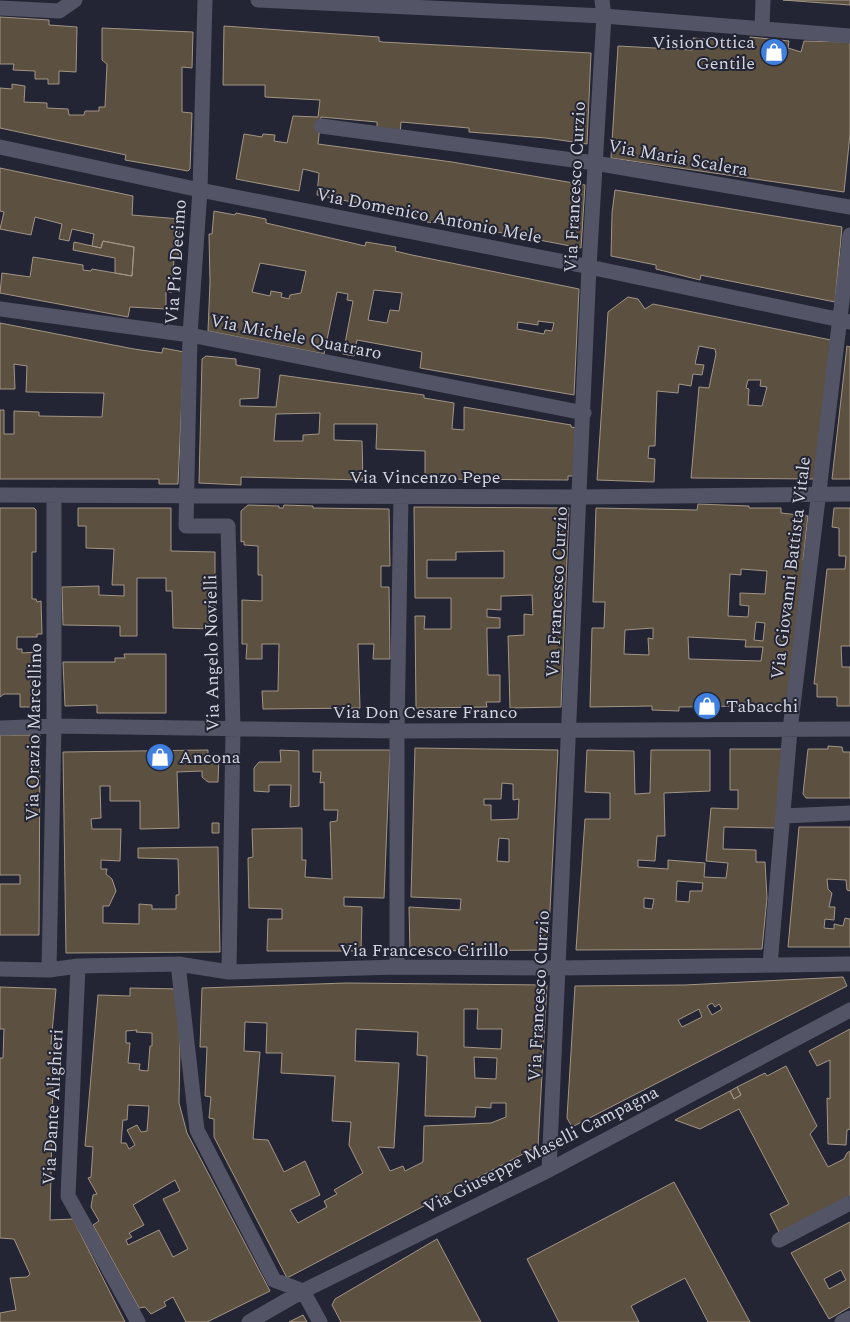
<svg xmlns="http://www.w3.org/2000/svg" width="850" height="1322" font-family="Spectral,serif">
<rect width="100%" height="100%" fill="#242534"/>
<path fill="#5c5041" stroke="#a29585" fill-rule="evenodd" d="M783,0H850V5Z
M0,17L49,20V25L77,27L76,72L59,71V84H48V79H35V71L13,70L14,64H0Z
M224,26L379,37V41L382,42L591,53L587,144L546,138L469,132V128L401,122L400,135L377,132V122L321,117L318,144L452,162L585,185L581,248L492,231L427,222V217L317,195L319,173L303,169L299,191L236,179L244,134L262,137L263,134L275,135L274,141L287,143L293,116L318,117L320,100L265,97V85H223Z
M102,28L193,32L192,68L182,67V112L192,113L190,169L188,171L125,160L126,155L0,128V88L12,89V84L25,86L24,102L47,103V108L68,109L69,115H84L85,111H99V107H105L107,64L102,60Z
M750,37L789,41L788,48L801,52L804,41L850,42V134L844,192L611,158L618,46L692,50L693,38L750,43Z
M0,168L133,196L132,215L180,219L178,259H174L172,292H166V309L130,307L128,317L0,293L2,273L30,277L33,257L83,265V270L91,271L92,269L132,276L134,247L103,241L101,248L92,246L94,234L72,229L69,241L59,239L62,224L35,217L31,235L0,229L4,212L0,211Z
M615,190L842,227L835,302L705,276L701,275L700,280L656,269V265L611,256L612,213Z
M214,211L235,215L236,213L266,219V223L365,246L366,242L396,247L395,251L412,255L579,289L574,395L420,368L422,352L357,340L354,356L343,354L353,301L347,300L348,294L337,292L324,354L208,331L210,283L209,234H212ZM260,263L306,271L301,293L290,295L289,299L281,297L282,293L271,291L270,296L252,292ZM374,290L402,293L399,311L390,310L387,323L368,320ZM538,321L554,323L552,331L545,330L544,334L517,329L518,322L538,325Z
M103,241L134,247L132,276L115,273V258L73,250L74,242L101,248Z
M628,297L638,299L645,309L653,304L831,340L816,479L691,478L699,387L709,388L716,354L715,349L699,346L695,364L704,365L702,375L693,374L691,386L679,384L678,393L657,391L655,446H649L648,458L655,459L654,482L597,480L608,312ZM748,380H761L760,386L767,387L762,406L748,405L749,389L746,388Z
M0,323L134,349L162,353L163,348L184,352L178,484H159V479H0V410H4V434H14V411L39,412V416L102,417L104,393L26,392L27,366L14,364L15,389H0Z
M847,346L850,347V479H832Z
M206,356L236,359V365L260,369L258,398L240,399V406L276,407L280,375L424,395V398L454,403L452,429L464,430V407L571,425V427L577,428L575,476H568V480L425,479V451L376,449L377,424H334V440L362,441L363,480L241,477V485L199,483L202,359ZM320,413L319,434L303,435V441H274L276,414Z
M698,504L749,506V508H781V513L808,516L803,560L807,561L790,711H738V706L679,707V711L652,710V706L590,707L592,628H604L605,602H593L596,508L697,510ZM741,569L767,571L765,594L740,593V605L749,606L748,617L728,616L730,574L741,575ZM756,622L765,623L763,641L754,640ZM653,628V639L648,638L649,655L624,654L625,630ZM688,637L746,640L745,647H763L761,661L689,659Z
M248,505L279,506V508H283L284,505L313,506V508L389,509L390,566H381V587H389L390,659H373L374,644H358L360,708L263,709L262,691H278L279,644H262V659H246L247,644H242V600L262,601V575H258V546L244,545V541L241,542V511Z
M414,507L569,508L561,707L510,708L508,636L524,635V614L533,615L532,595L505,596H501V610L487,609V617L500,618V628H487V636L488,675H500V702H486L487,707L416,708L415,616H425L424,629H451V598H415ZM504,551V578H427V560H456V552Z
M0,508H34L36,510V552H32V599H36L37,602L41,601L42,634H37V637H17V649H22V653L37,652L38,707H20V694H4L0,697Z
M78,508H171V551L215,552V629L173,628L172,591H166V578H137V636H120V626L63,625L62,587L99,586V595L124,596V585H112L114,549L86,548V526H78Z
M834,508H850V646H841L842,667H850V706H837V697H817V684H814L827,569H845L846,556H839V528L832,527Z
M124,654H166V713H97V705L65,706L63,662H115V658H125Z
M0,735H40L39,935H0V884H20V875H0Z
M828,746L842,747L843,752H850V798H806L803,794L808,749H828Z
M415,748L558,750L548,950L410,951L409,907L460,910L461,899L411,897ZM502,783L513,784V800L519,799L518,819L491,820V805H484V799H501ZM499,838L509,839V862L497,861Z
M730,749H783L776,828L724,827L723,849L756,850V862H765L767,898L762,949L576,950L585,819H610V793L585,792L587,750L634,751L635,794L650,793L651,750H710V791L664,793L665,836H657L655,861L638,860V867L668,869V860L705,863L704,877L726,878L728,863L706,861L711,808L738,809V790H730ZM677,881L703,883L702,891H690L689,902L676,901ZM644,898L654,899L652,909L644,908Z
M208,750V756L219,757L218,782H208L202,777V771L177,772L179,828L140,829V801H110V786H100L101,818L91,819L92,829H121L120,861L101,860V869H107L106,874L112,879L116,891L109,906H103V923L139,924V904L152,905V909H176V895H179L178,859L138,858V848L218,847L220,952L66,953L63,752Z
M280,750L299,751V806L290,807L291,785H269V792L254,791V768L259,762H281Z
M313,750H390L384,898L344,897V906L362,907L361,951H267L268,919H282V909L249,908L248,858L253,857L252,829L302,828V860H306L305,877L332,879L330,822L337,821L338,810H324V782L320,783L321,772H313Z
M212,823H219V833H212Z
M799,827H850V891L847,890L846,880L827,879L828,889L832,893L829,907H835L834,920L825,919L824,928L834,929V924L843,926L845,918L850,919V947H788Z
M843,977L847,986L663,1080L572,1127L567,1118L575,986L685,985ZM712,1003L715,1007L719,1004L722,1009L712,1015L707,1006ZM699,1009L702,1017L682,1027L678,1020Z
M346,983L547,985L538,1146L287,1278L214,1137V1119L209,1118L211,1097L205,1096L207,1047H200L202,988ZM464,1009H478L477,1029H502L501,1049L464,1047ZM245,1022L267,1023L266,1053H282L281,1073L335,1076L332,1121L351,1122L349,1145L363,1173L334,1190L337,1194L324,1201L327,1207L298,1223L290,1210L320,1195L305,1161L284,1172L268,1140L253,1139L260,1052L244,1051ZM356,1029L418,1032L417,1055L427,1056L425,1116L475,1117L476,1107L491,1108V1103H506V1117L491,1123L424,1126L423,1162L405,1171L403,1166L390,1171L378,1147L394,1148L399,1063L355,1061ZM474,1057L497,1058L496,1079L475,1078Z
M0,987L56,989L51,1044L55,1043L53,1082L50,1220L73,1219L125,1322H0V1313L16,1310L10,1278L27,1277L30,1274L14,1239L0,1238V1058H3L4,1029H0Z
M130,988L181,989L179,1103L187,1133L270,1291L207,1322H186L173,1297L164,1302L166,1306L151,1314L145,1307L139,1308L93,1225L99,1221L91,1207L93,1195L97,1194L88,1178L91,1177L93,1147L85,1146L98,995L130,996ZM137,1030L136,1032L152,1033V1046H150L148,1071L139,1070L140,1064L128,1063L130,1043H126V1031ZM128,1105L149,1106L147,1131L141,1132L137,1125L127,1130L135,1145L129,1149L126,1143H121L123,1120H127ZM175,1180L180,1191L163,1199L188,1249L173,1257L159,1230L128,1245L126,1240L132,1237L129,1233L144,1225L133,1205Z
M850,1029V1129L847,1130L846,1145L828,1144L827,1098L830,1099V1060L817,1066L809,1051Z
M786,1066L817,1126L810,1134L828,1167L844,1159L847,1153L850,1151V1197L780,1234L770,1214L789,1204L739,1109L700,1129L675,1120L730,1091L734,1099L741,1095L737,1087L765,1073L767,1076Z
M737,1087L741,1095L734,1099L730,1091Z
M674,1182L750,1322H708L685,1278L631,1306L639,1322H559L527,1259Z
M850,1222V1307L829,1319L791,1253ZM841,1270L846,1280L829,1289L824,1279Z
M437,1239L481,1322H341L332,1305L335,1299Z
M303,1315L307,1322H289Z"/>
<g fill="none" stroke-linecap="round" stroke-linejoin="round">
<path stroke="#535465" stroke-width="15" d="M205,0L200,190L190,335L186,526H228L233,729L229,972
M258,0L604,16L850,36
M0,8L59,11L75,0
M762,29L763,0
M321,126L595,163L850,207
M0,147L200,190L575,264L850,322
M0,309L190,335L584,413
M0,495L580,497L850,494
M0,728L54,726L397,731L850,729
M783,816L850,813
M178,964L197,1130L274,1280L303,1291L320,1322
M770,965L790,730L850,235
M78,966L68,1196L138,1322
M397,967V731L401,496
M0,969L49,970L78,966L178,964L229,972L397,967L559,968L850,964
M49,970L54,726V495
M549,1170L589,267L604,16L602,0
M779,1240L850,1203
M249,1322L303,1291L549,1170L850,1010
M842,1322L850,1318"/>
</g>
<defs>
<g id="shop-disc" transform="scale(1.4375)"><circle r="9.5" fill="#3f7fe0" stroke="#242534"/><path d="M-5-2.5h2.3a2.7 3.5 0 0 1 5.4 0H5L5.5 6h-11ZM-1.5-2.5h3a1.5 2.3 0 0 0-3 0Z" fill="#fff"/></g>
</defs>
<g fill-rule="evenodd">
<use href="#shop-disc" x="774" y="52"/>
<use href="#shop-disc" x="707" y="706"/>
<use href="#shop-disc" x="160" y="757"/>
</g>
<g text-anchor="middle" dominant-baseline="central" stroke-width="4" stroke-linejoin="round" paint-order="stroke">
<g font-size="18" fill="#d2d4de" stroke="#242534" text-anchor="start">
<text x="755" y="42" text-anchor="end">VisionOttica<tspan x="755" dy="21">Gentile</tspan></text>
<text x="726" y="706">Tabacchi</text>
<text x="179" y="757">Ancona</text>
</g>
<g font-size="18" fill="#d2d4de" stroke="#242534">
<text transform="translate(678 158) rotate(10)">Via Maria Scalera</text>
<text transform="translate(575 187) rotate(-87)">Via Francesco Curzio</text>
<text transform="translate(429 216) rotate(11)">Via Domenico Antonio Mele</text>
<text transform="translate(176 262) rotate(-86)">Via Pio Decimo</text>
<text transform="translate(296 337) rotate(11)">Via Michele Quatraro</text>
<text x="425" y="477">Via Vincenzo Pepe</text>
<text transform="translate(791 568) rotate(-83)">Via Giovanni Battista Vitale</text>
<text transform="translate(557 592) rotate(-87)">Via Francesco Curzio</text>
<text transform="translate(212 653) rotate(-91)">Via Angelo Novielli</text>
<text x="425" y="712">Via Don Cesare Franco</text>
<text transform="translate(34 732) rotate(-89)">Via Orazio Marcellino</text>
<text x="424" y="950">Via Francesco Cirillo</text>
<text transform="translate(539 996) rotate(-87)">Via Francesco Curzio</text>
<text transform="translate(53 1107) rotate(-87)">Via Dante Alighieri</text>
<text transform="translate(541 1150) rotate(-27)">Via Giuseppe Maselli Campagna</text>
</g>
</g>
</svg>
